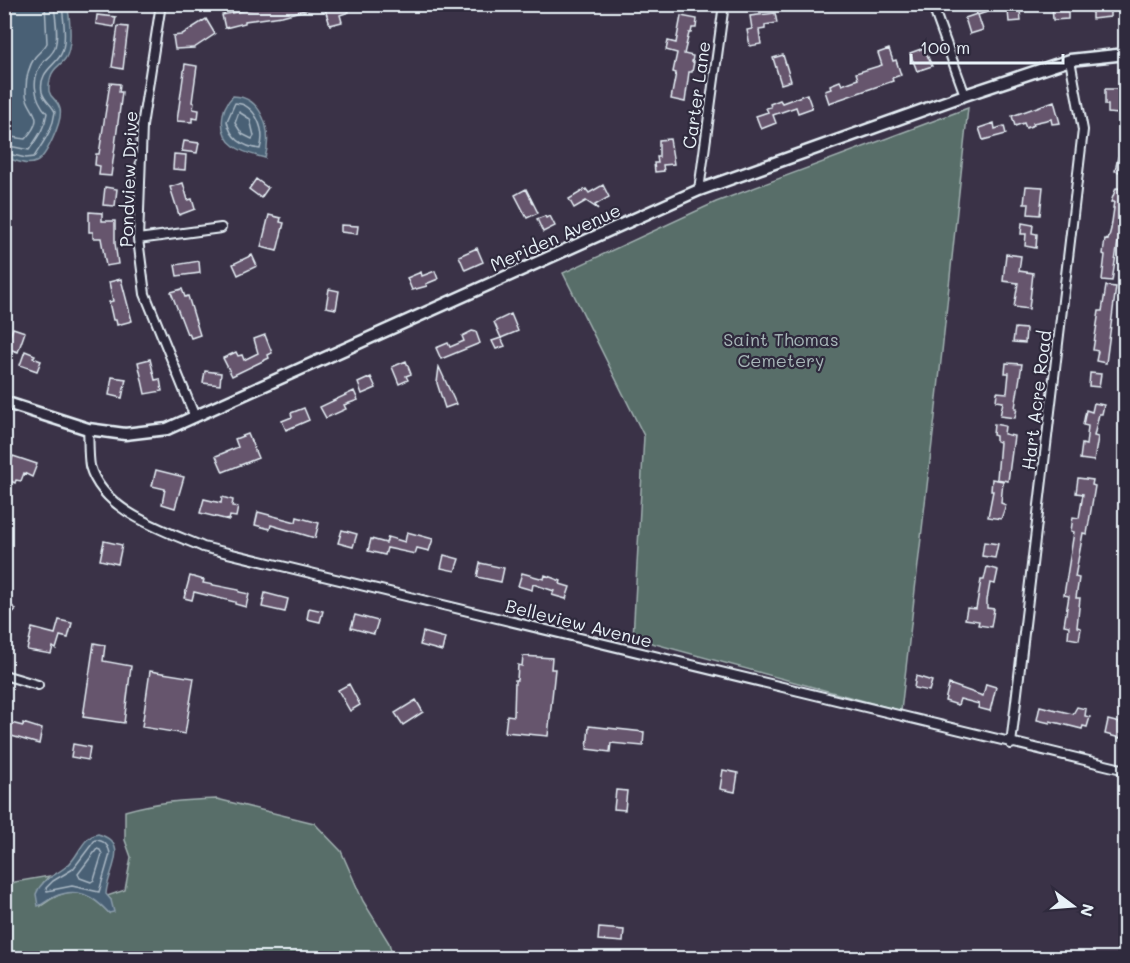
<svg xmlns="http://www.w3.org/2000/svg" width="1130" height="963" font-family="Mali,sans-serif">
<rect width="100%" height="100%" fill="#3a3247"/>
<filter id="ink" filterUnits="userSpaceOnUse"><feTurbulence type="fractalNoise" baseFrequency=".0167" numOctaves="2"/><feDisplacementMap in="SourceGraphic" scale="12" xChannelSelector="R" yChannelSelector="G"/><feConvolveMatrix kernelMatrix="1 2 1 2 8 2 1 2 1" color-interpolation-filters="sRGB"/></filter>
<g filter="url(#ink)">
<path fill="#586e69" stroke="#a0b0b0" stroke-width="1.5" d="M968,108L935,417L901,711L633,638L644,436L563,273L716,202Z
M217,799L314,823L341,851L363,901L389,943L393,958H5L4,887L15,882L49,876L43,883L41,906C68,885 86,888 109,913L111,900L107,896L125,890L131,857L125,840V811C156,802 185,800 217,799Z"/>
<path fill="#4a6175" stroke="#899ba9" stroke-width="1.5" d="M5,4L67,5C70,17 73,49 65,59C61,65 53,68 51,76C44,101 56,94 60,109C63,120 46,158 36,162C25,167 15,159 5,158Z
M233,96C264,97 272,133 265,158C255,155 243,153 234,146C218,134 219,110 233,96Z
M98,834C132,844 107,871 106,894L111,900L114,912L109,913C93,896 77,886 54,897C48,899 44,904 38,906L36,894C42,878 56,876 68,865C79,856 82,837 98,834Z"/>
<g fill="none" stroke-linecap="round" stroke-linejoin="round">
<path stroke="#a9b7c4" stroke-width="1.5" d="M235,103C256,104 266,131 260,149C243,147 230,138 227,121Z
M239,112L250,119L254,136L252,139L242,134L235,123Z
M4,136L25,139C50,112 24,113 26,89C26,78 29,66 35,57C39,52 44,49 47,43L45,4
M4,145L29,150C37,138 45,128 47,113C34,99 30,77 44,61C48,57 54,53 55,47C59,34 55,18 54,4
M4,153L26,158L34,157C43,142 53,130 55,112C52,104 44,101 42,92C38,70 58,65 62,52C67,37 63,19 62,4
M95,840C104,840 109,846 110,854L99,892L72,886L47,891L46,888L53,881L73,869Z
M97,849L100,850L102,854L94,880L91,882L80,878L78,874Z"/>
</g>
<path fill="#66546d" stroke="#e8f1f8" stroke-width="1.5" d="M273,4H315L316,7L282,16L245,21V23L225,28L222,15Z
M329,4H347L349,12L340,15L342,22L330,25L324,6Z
M974,4H985L987,12L978,15L983,30L970,34L965,18L977,14Z
M1052,4H1068V19L1053,20Z
M1092,4L1110,6V17L1092,19Z
M1020,10L1021,21L1009,22L1008,11Z
M775,13L777,23L765,25V29L759,30L761,44L750,46L747,30L752,29L750,16Z
M97,15L116,17L114,27L96,24Z
M681,16L697,19L696,28H692L691,33H689L684,54L693,56L692,62H694L692,72H689L685,102L671,99L676,73L673,72L677,53L666,50L668,41L676,43Z
M206,19L215,34L194,48L175,49L173,36L181,35Z
M118,26L128,27L123,69L112,67Z
M924,48L932,66L917,71L910,53Z
M889,49L893,61L896,60L901,75L892,78L893,81L829,103L825,91L831,89L830,85L840,81L842,85L858,79L856,73L882,65L878,53Z
M783,55L791,81L781,84L773,58Z
M185,64L197,66L192,102L194,103L193,109L199,110L198,119L192,118V122L177,121Z
M110,83L120,84L119,92H122L111,176L99,175L100,166L95,165L96,154H99Z
M1105,89H1119V114L1108,113V105H1105Z
M807,94L812,108L798,113L796,107L773,115L776,123L761,129L756,116L768,112L766,108L771,107L770,104L780,100L782,103Z
M1054,101L1060,123L1052,124L1051,119L1033,123L1034,125L1026,128L1024,123L1015,126L1012,116Z
M994,123L995,129L1004,126L1006,134L983,140L979,128Z
M670,139L674,164L663,165L664,171L655,172L654,163H658L657,157H659V140Z
M184,141L199,143L197,153L182,151Z
M174,154L186,155L185,170L173,169Z
M1118,157L1125,158V173L1115,171Z
M256,179L268,188L261,198L249,189Z
M183,183L188,200L192,199L195,209L179,215L170,187Z
M603,185L609,197L595,205L598,209L586,201L574,208L569,199L586,189L589,193Z
M1026,186L1043,187L1040,215L1028,214L1029,204H1024Z
M105,187L117,189L115,206L103,205Z
M1116,188L1125,189V204L1121,231L1125,232V243L1118,242L1112,281L1102,280L1105,255L1103,254L1105,239L1108,240L1111,229L1114,208H1113L1114,202H1111Z
M526,189L538,213L527,218L515,195Z
M89,212L102,213V221H115V243L118,264L106,266L101,238H93V232H89Z
M269,215L281,218L280,222L284,223L277,251L261,247Z
M545,216L546,218L550,216L555,226L543,232L537,219Z
M1022,223L1033,225L1032,233L1037,234L1036,248L1025,246L1026,234H1021Z
M341,225L358,226L357,234L341,232Z
M477,248L483,262L465,270L459,256Z
M1006,254L1021,256L1019,271L1033,273L1029,309L1014,307L1018,283L1003,281Z
M252,255L257,266L238,275L233,264Z
M199,261L200,273L177,276L175,265Z
M435,271L438,279L426,284L427,286L412,290L407,278L421,272L422,276Z
M121,279L132,321L117,325L116,320H113L109,302L113,301L109,282Z
M1106,286L1116,287L1106,363L1096,361L1098,351L1093,350L1099,311H1102Z
M182,289L185,297L188,296L200,335L191,338L189,333L187,334L171,292Z
M329,289L339,291L336,309L326,307Z
M511,314L518,331L501,338L505,346L496,349L492,341L501,338L494,322Z
M13,328L25,332L18,352L6,348Z
M1015,328L1026,329L1025,343L1013,342Z
M472,331L476,332L480,343L441,359L436,348L448,343L450,347L464,341L462,336Z
M265,335L272,353L268,355L269,358L232,376L223,358L236,352L238,356L242,355L244,360L258,353L254,339Z
M25,351L35,355L33,358L41,361L37,371L20,365Z
M150,359L155,380L160,379L162,391L145,394L138,362Z
M406,361L411,374L406,376L408,380L399,384L392,367Z
M1006,363L1022,364L1015,408H1017L1015,418L1000,416L1003,402L996,401L997,392L1007,393L1009,373H1005Z
M439,367L456,404L445,408L437,383Z
M205,371L221,373L220,385L203,383Z
M1090,373L1101,374L1099,387L1089,386Z
M112,377L126,379L122,398L109,395Z
M371,377L376,388L362,394L358,383Z
M354,391L358,400L344,405L346,409L326,418L320,407Z
M1094,403L1104,405L1102,414H1099L1094,436L1098,437L1094,461L1080,459L1082,444L1086,445L1088,426L1083,425L1086,410L1092,412Z
M304,408L309,420L286,430L282,421L292,417L291,413Z
M994,424L1005,426L1004,434L1014,436L1008,481L997,479L1000,442L996,441V436L993,435Z
M248,434L258,458L223,472L216,456L238,447L235,439Z
M13,456L37,464L32,477L24,473L21,481L16,480L15,483L6,479Z
M156,470L184,477L175,508L162,504L165,489L152,486Z
M1078,478L1093,480L1092,485L1095,486L1087,534L1083,533L1075,577L1079,578L1076,598H1080L1077,627L1081,628L1079,640L1068,638L1069,626L1064,625L1069,596L1064,595L1074,532L1071,531L1073,517L1079,518L1083,494L1076,493Z
M992,479L1003,481L1001,503L1006,505L1001,519L988,517L993,491H991Z
M222,497L233,500L232,506L238,507L236,517L230,516L229,520L200,513L204,499L221,503Z
M258,512L296,522L297,517L319,523L315,538L271,525L270,529L255,525Z
M342,530L357,534L353,547L338,543Z
M407,532L433,539L429,551L417,548L415,554L387,548L385,555L368,551L371,539L386,543L388,537L405,542Z
M104,541L122,545L118,564L100,560Z
M984,542L998,544L995,558L982,556Z
M444,555L459,559L455,571L441,568Z
M480,563L504,568L501,582L477,577Z
M987,567L998,570L995,584L990,583L987,600V608L994,609L991,627L978,625L979,621L965,619L967,608L976,609L981,580H984Z
M522,573L544,579L545,575L561,581L560,584L570,587L566,599L552,595L554,591L533,584L532,590L518,586Z
M190,576L204,580L203,583L239,590V592L249,594L246,607L235,604V602L194,592L192,600L184,598Z
M265,593L288,599L285,612L262,607Z
M4,600L16,609L4,623Z
M309,608L323,611L320,622L307,619Z
M355,615L378,621L374,634L351,628Z
M59,620L72,623L68,638L60,636L56,649L53,647L51,654L27,650L32,628L55,634Z
M423,632L445,638L442,651L420,645Z
M94,643L105,645L103,661L131,666L124,723L83,717Z
M523,656L552,658L551,669H555L548,736L505,732L507,715L514,716L515,680H517L518,665L522,666Z
M150,671L194,678L185,734L142,727Z
M916,676L932,681L929,691L914,688Z
M349,684L360,705L350,711L338,690Z
M949,684L983,696L986,684L996,687L990,711L978,708L979,704L960,699L958,705L945,701Z
M416,700L423,712L403,725L395,713Z
M1040,706L1073,714L1077,707L1086,709L1085,716L1090,717L1087,727L1083,726L1082,729L1050,721V723L1037,720Z
M1108,720L1124,724L1120,738L1105,734Z
M11,723L23,726V723L42,729L39,744L8,735Z
M589,726L644,732L643,746L611,743L610,752L587,749Z
M73,744L90,747L88,760L71,757Z
M723,770L738,773L735,792L720,789Z
M616,790L627,791L625,810L614,809Z
M599,928L624,930L623,942L598,940Z"/>
<g fill="none" stroke-linecap="round" stroke-linejoin="round">
<g stroke="#e8f1f8" stroke-width="12">
<path id="minor" d="M161,4L142,126L138,239L145,294L195,417
M932,4L965,95
M699,190L724,4
M138,239L221,228
M88,429C89,440 88,454 90,466C103,512 164,530 203,547L1126,770
M4,675L38,685
M1011,744L1083,130L1070,60"/>
</g>
<g stroke="#e8f1f8" stroke-width="15">
<path id="secondary" d="M4,402L88,429L125,434L167,429L699,190L965,95L1070,60L1126,54"/>
</g>
<use href="#minor" stroke="#2f2a3d" stroke-width="8"/>
<use href="#secondary" stroke="#2f2a3d" stroke-width="10"/>
</g>
</g>
<g text-anchor="middle" dominant-baseline="central" stroke-width="4.5" stroke-linejoin="round" paint-order="stroke">
<g font-size="18" fill="#e8f1f8" stroke="#2f2a3d">
<text transform="translate(696 95) rotate(-82)">Carter Lane</text>
<text transform="translate(128 179) rotate(-88)">Pondview Drive</text>
<text transform="translate(555 237) rotate(-24)">Meriden Avenue</text>
<text transform="translate(1036 400) rotate(-83)">Hart Acre Road</text>
<text transform="translate(579 623) rotate(14)">Belleview Avenue</text>
</g>
<g font-size="18" fill="#a7b6b8" stroke="#2f2a3d">
<text x="781" y="339">Saint Thomas<tspan x="781" dy="21">Cemetery</tspan></text>
</g>
</g>
<rect width="1130" height="963" fill="none" stroke="#2f2a3d" stroke-width="24"/>
<rect x="12" y="12" width="1106" height="939" fill="none" stroke="#e8f1f8" stroke-width="2" filter="url(#ink)"/>
<g transform="translate(1073 906) rotate(106)" stroke="#2f2a3d" stroke-width="4.5" paint-order="stroke">
<path d="M0-4.5L10 22L0 15L-10 22Z" fill="#e8f1f8"/>
<text y="-9" font-size="16" font-weight="bold" text-anchor="middle" fill="#e8f1f8">N</text>
</g>
<path d="M911 54v9h152v-9" fill="none" stroke="#e8f1f8" stroke-width="3"/>
<text x="920" y="54" font-size="18" fill="#e8f1f8" stroke="#2f2a3d" stroke-width="4.5" paint-order="stroke">100 m</text>
</svg>
